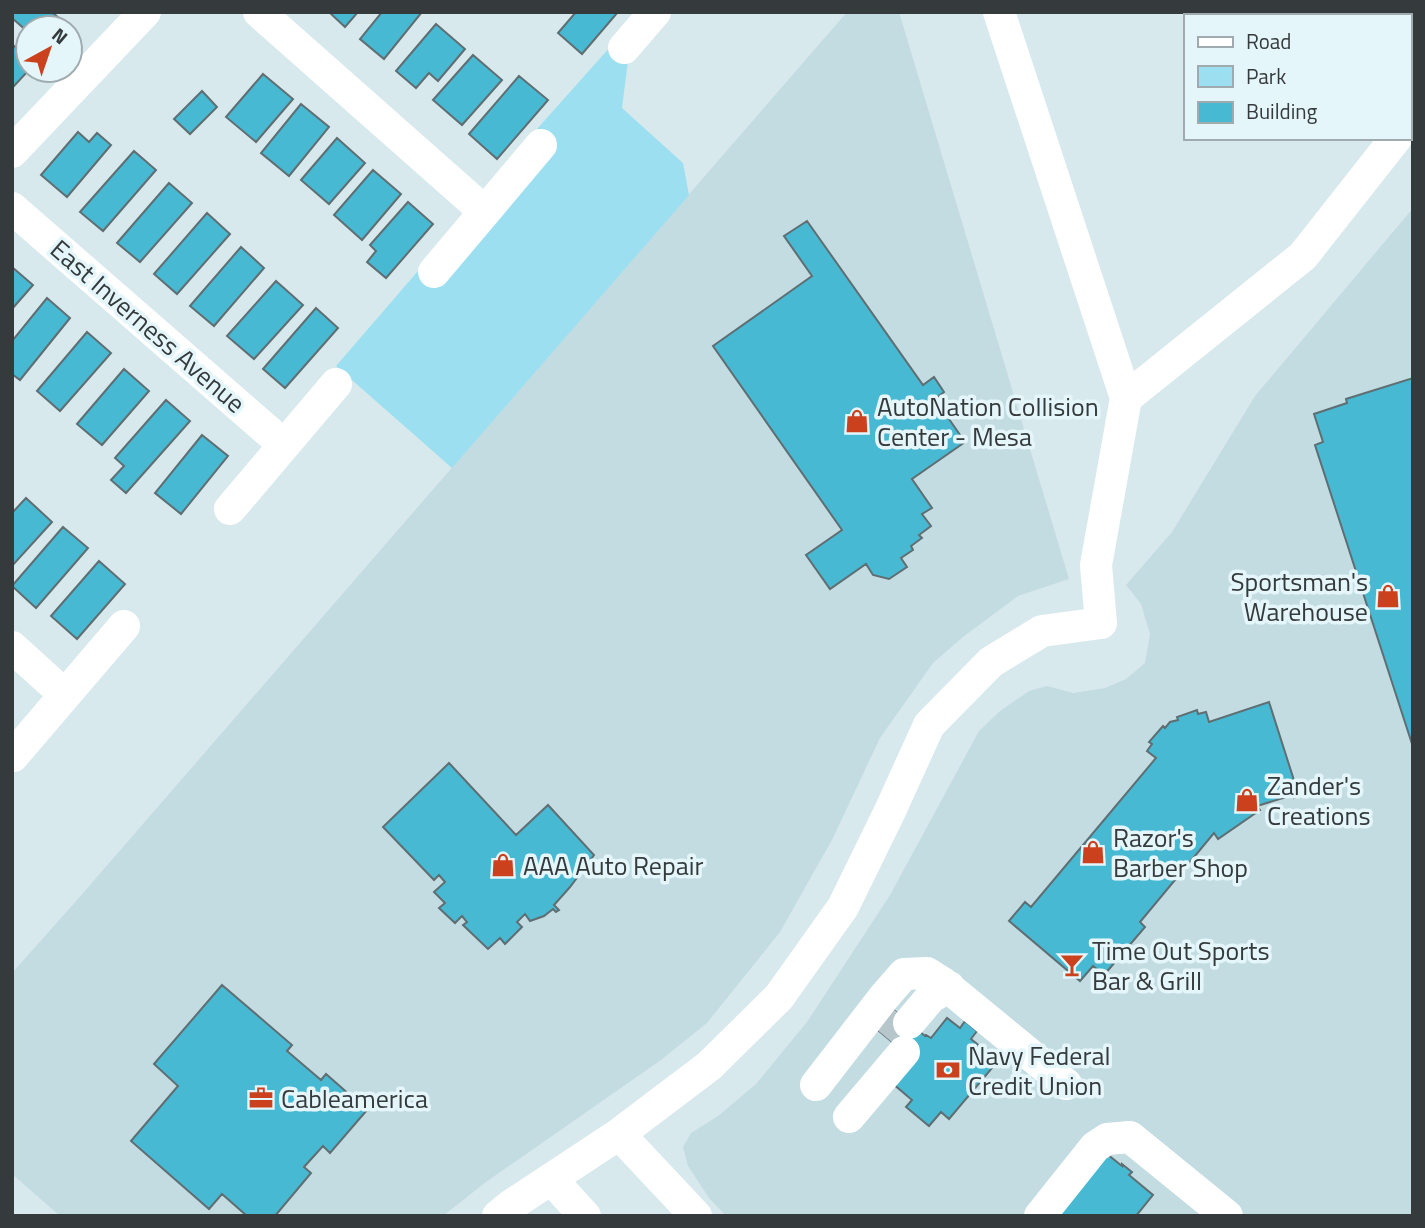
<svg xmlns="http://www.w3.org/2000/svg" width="1425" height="1228" font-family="'Titillium Web',sans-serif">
<rect width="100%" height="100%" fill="#d8e9ed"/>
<path fill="#c3dce2" d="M847,12H899L1069,579L1018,596L963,637L933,663L880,738L833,838L780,932L707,1023L661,1060L486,1182L443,1216H60L12,1174V973L77,900Z
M1413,208V1216H726L709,1198L688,1166L683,1147L691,1133L718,1116L756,1084L807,1022L890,895L979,731L1000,711L1029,691L1047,686L1073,693L1105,688L1126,679L1145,663L1150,634L1141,604L1126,585L1172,532L1255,396Z"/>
<path fill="#9cdff0" d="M611,46L628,61L622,108L683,163L689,195L452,468L336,366L418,271L435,284L553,144L537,129Z"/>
<path fill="#48b9d2" stroke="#5f6e72" stroke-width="2" d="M12,12H52L70,28H28V32L12,18Z
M329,12H358L345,27Z
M382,12H422L384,59L360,39Z
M576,12H618L582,54L558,33Z
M436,24L465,49L438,81L429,73L416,88L396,71Z
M12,44L28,59L29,70L14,86L12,84Z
M473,55L502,80L462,125L433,100Z
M263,74L293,99L256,142L226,117Z
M519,76L548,100L497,159L469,134Z
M202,91L217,107L190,134L174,119Z
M301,104L329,127L289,176L261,153Z
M78,132L89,142L97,133L111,145L67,197L41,175Z
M337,138L365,163L329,204L301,180Z
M134,151L156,170L103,231L80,212Z
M373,170L401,194L362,240L334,215Z
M169,183L192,203L140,262L117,243Z
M408,202L433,224L386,278L367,262L376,251L370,245Z
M207,213L230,234L177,294L154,274Z
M807,221L923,385L934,377L944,392L935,399L965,442L912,479L932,508L922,514L931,526L919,535L922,538L911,546L913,550L901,558L907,567L889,579L873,575L866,564L830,589L806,555L842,530L713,346L812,276L784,236Z
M241,247L264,268L214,326L190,306Z
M12,267L33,285L12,309Z
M276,281L303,305L254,359L227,336Z
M47,298L70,318L20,380L12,374V341Z
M316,308L338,328L285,388L263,369Z
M87,332L111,353L60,411L37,391Z
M124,369L149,391L102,445L77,424Z
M1413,378V747L1315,445L1323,442L1314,414L1347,403L1346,399Z
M166,400L190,421L126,493L111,480L124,466L115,458Z
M202,435L228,456L181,514L155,493Z
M26,498L52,522L12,566V513Z
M63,527L88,548L36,608L12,586Z
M99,561L125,584L77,639L51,616Z
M1269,702L1299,796L1294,798L1293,795L1257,806L1260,810L1218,839L1214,833L1140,922L1145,927L1104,975L1093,966L1080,981L1009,921L1025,902L1031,907L1156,758L1147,751L1152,744L1149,742L1163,726L1165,728L1170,722L1178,720L1177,717L1197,710L1198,714L1206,712L1209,722Z
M449,763L516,835L548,805L594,855L570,887L554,905L559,910L556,912L553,909L544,916L530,921L525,914L517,922L522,927L505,944L500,938L488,949L463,925L467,922L462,916L455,923L439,908L445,903L434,892L445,882L439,875L434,880L383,827Z
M222,985L292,1045L287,1051L321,1080L326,1074L367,1110L330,1153L323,1146L304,1167L311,1173L275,1216H247L222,1194L209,1209L131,1141L178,1086L154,1064Z
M890,1007L925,1036L926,1035L931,1038L947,1018L960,1028L965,1021L977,1031L971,1039L998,1061L949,1119L941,1112L929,1126L906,1107L912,1100L892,1083L910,1057L873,1026Z
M1107,1154L1122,1166V1164L1132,1172L1129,1175L1153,1195L1136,1216H1055Z"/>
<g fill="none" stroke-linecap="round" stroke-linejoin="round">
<path stroke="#b7c6ca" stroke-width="32" stroke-dasharray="32 16" stroke-linecap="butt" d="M881,1033L898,1013"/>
<path stroke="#fff" stroke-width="32" d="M259,12L484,211
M1369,12L1373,16
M1409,46L1413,49
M624,48L655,12
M12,152L145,12
M12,208L284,445
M434,272L541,145
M1126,398L1303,256L1396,138
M230,509L336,384
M12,647L65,695
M13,756L124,626
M909,1023L931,997L949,987
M816,1085L884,997L904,974L927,973L943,983L1066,1084
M849,1117L904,1052
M619,1134L696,1216
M551,1179L585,1216
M498,1216L510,1206L619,1134L709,1066L779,997L843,907L890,811L929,725L991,662L1042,631L1101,623L1096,565L1126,398L999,12
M1040,1216L1095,1147L1107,1139L1130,1137L1227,1216"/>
</g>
<defs>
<g id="shop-bare" transform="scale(1.89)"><path d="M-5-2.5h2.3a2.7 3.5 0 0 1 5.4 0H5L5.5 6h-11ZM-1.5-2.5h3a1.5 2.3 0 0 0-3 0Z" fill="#cb411d" stroke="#e5f6fb" stroke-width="2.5" paint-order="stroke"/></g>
<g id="bar-bare" transform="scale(1.89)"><path d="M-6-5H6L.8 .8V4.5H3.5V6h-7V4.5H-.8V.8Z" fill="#cb411d" stroke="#e5f6fb" stroke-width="2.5" paint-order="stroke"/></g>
<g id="bank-bare" transform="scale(1.89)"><path d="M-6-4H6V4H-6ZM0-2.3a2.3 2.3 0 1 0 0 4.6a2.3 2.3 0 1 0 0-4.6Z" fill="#cb411d" stroke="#e5f6fb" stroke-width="2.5" paint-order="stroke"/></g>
<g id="office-bare" transform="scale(1.89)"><path d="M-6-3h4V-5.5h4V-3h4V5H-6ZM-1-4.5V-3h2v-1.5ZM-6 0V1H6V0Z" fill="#cb411d" stroke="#e5f6fb" stroke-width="2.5" paint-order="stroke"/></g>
</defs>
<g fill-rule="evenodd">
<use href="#shop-bare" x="857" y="421"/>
<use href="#shop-bare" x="1388" y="596"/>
<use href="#shop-bare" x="1247" y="800"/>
<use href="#shop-bare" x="1093" y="852"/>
<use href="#shop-bare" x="503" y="865"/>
<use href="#bar-bare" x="1072" y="965"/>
<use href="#bank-bare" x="948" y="1070"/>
<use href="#office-bare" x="261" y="1098"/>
</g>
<g text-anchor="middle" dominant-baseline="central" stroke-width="7" stroke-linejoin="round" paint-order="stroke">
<g font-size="26" fill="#353b3d" stroke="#e5f6fb">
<text transform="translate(148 326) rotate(41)">East Inverness Avenue</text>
</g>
<g font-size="26" fill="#353b3d" stroke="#e5f6fb" text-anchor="start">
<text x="877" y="406">AutoNation Collision<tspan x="877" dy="30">Center - Mesa</tspan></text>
<text x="1368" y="581" text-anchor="end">Sportsman's<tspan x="1368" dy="30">Warehouse</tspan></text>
<text x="1267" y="785">Zander's<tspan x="1267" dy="30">Creations</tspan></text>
<text x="1113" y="837">Razor's<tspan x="1113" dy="30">Barber Shop</tspan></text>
<text x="523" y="865">AAA Auto Repair</text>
<text x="1092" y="950">Time Out Sports<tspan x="1092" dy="30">Bar &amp; Grill</tspan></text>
<text x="968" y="1055">Navy Federal<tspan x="968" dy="30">Credit Union</tspan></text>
<text x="281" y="1098">Cableamerica</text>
</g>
</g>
<rect width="1425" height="1228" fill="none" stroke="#353b3d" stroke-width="28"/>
<rect x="1184" y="14" width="228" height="126" fill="#e5f6fb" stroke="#9fabaf" stroke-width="2"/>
<rect x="1198" y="37" width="35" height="10" fill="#ffffff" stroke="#9fabaf" stroke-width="2"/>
<text x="1246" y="49" font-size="21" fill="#353b3d">Road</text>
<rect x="1198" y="66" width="35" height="21" fill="#9cdff0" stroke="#9fabaf" stroke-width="2"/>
<text x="1246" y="84" font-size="21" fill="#353b3d">Park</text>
<rect x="1198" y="102" width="35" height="21" fill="#48b9d2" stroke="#9fabaf" stroke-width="2"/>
<text x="1246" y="119" font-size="21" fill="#353b3d">Building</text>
<g transform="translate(49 49) rotate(40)"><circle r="33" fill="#e5f6fb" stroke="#9fabaf" stroke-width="2"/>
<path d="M0-5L12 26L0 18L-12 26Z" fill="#cb411d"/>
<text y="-10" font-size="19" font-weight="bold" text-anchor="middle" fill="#353b3d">N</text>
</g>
</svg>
